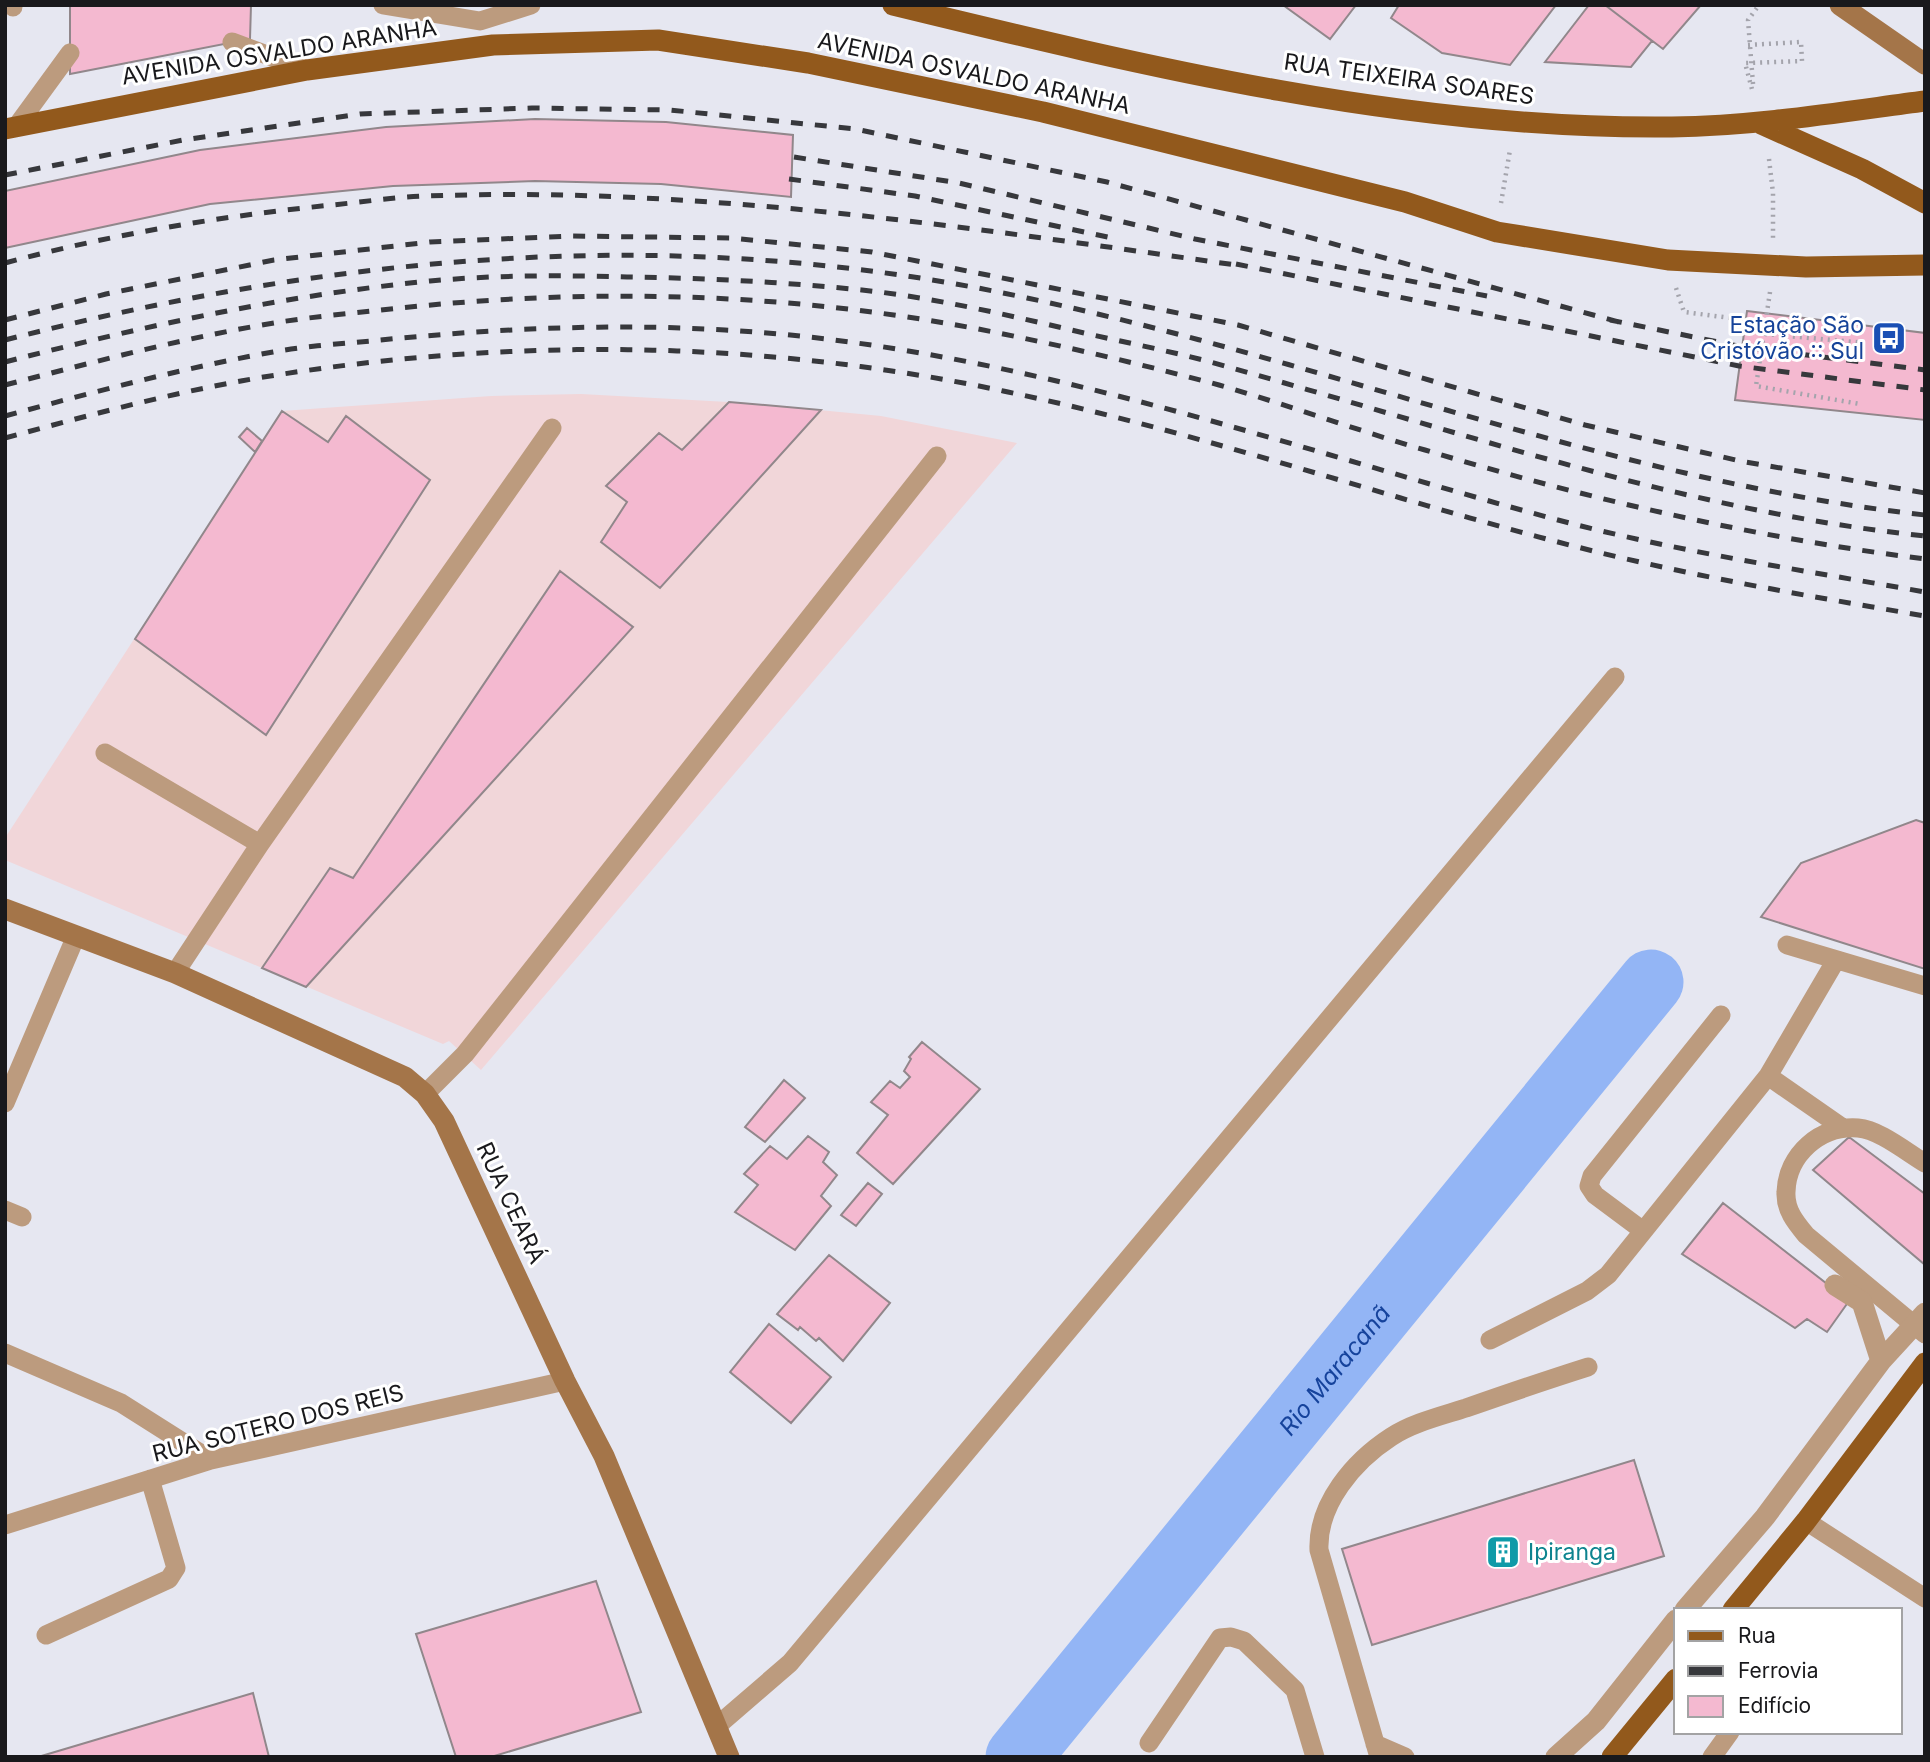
<svg xmlns="http://www.w3.org/2000/svg" width="1930" height="1762" font-family="Inter,sans-serif">
<rect width="100%" height="100%" fill="#e6e7f1"/>
<path fill="#f1d6d9" d="M581,394L747,403L881,416L1017,443L481,1070L449,1041L443,1044L5,860V838L282,411L491,396Z"/>
<g fill="none" stroke-linecap="round" stroke-linejoin="round">
<path stroke="#93b5f5" stroke-width="65" id="s1" d="M1018,1757L1651,982"/>
</g>
<path fill="#f4b9d0" stroke="#91878b" stroke-width="2" d="M70,5H251L250,39L70,74Z
M1283,5H1356L1330,39Z
M1399,5H1556L1510,65L1442,53L1391,18Z
M1589,5H1605L1652,41L1631,67L1545,62Z
M1605,5H1701L1663,49Z
M535,119L666,122L793,135L791,197L661,184L535,181L393,186L210,204L5,248V191L200,150L386,127Z
M1747,311L1925,333V420L1735,400Z
M729,402L821,410L660,588L601,542L627,502L606,486L659,433L682,450Z
M282,411L328,442L346,416L430,480L266,735L135,639Z
M247,428L262,441L255,452L239,437Z
M560,571L633,627L306,987L262,968L330,868L353,878Z
M1916,820L1925,823V969L1761,917L1801,863Z
M922,1042L980,1089L893,1184L857,1153L888,1115L871,1102L890,1081L900,1088L910,1077L904,1071L911,1059L909,1057Z
M784,1080L805,1098L765,1142L745,1127Z
M808,1136L829,1152L823,1162L837,1175L821,1196L831,1206L795,1250L735,1212L758,1185L744,1174L770,1146L787,1159Z
M1849,1137L1925,1194L1924,1264L1813,1170Z
M868,1183L882,1194L856,1226L841,1215Z
M1723,1203L1849,1301L1827,1332L1807,1319L1795,1328L1682,1254Z
M829,1255L890,1303L843,1361L819,1338L816,1341L800,1327L798,1330L777,1314Z
M769,1324L831,1377L791,1423L730,1372Z
M1634,1460L1664,1556L1372,1645L1342,1549Z
M596,1581L641,1712L491,1757H456L416,1634Z
M253,1693L269,1757H38Z"/>
<g fill="none" stroke-linecap="round" stroke-linejoin="round">
<path stroke="#a4a4ac" stroke-width="4.5" stroke-dasharray="2 5" stroke-linecap="butt" d="M1748,45L1801,42L1802,61L1745,63L1753,93
M1753,84L1748,20L1759,5
M1769,159L1773,193V238
M1501,203L1510,150
M1676,288L1684,312L1746,320
M1770,292L1756,386L1860,404
M1765,334L1866,343"/>
<path stroke="#bc9b7e" stroke-width="19" d="M13,5V7
M383,5L480,21L531,5
M232,42L307,70
M16,127L70,53
M105,753L260,844
M1787,945L1925,986
M175,973L260,844L552,428
M1768,1076L1836,960
M425,1094L465,1054L937,456
M5,1103L76,936
M1925,1163C1905,1151 1880,1130 1858,1128C1820,1125 1787,1155 1786,1192C1785,1210 1796,1223 1806,1235L1925,1334
M5,1210L22,1217
M1642,1230L1595,1195L1589,1186L1592,1176L1721,1015
M1490,1340L1587,1291L1608,1275L1768,1076L1843,1128
M5,1353L121,1403L211,1460
M1806,1521L1925,1598
M5,1525L211,1460L565,1381
M46,1635L169,1579L176,1568L150,1479
M717,1726L790,1663L1615,677
M1149,1743L1220,1638L1231,1637L1244,1641L1295,1690L1315,1757
M1375,1744L1405,1757
M1379,1757L1319,1550C1317,1504 1354,1461 1391,1437C1412,1423 1441,1416 1466,1408C1506,1394 1547,1380 1588,1367
M1712,1757L1730,1732"/>
<path stroke="#bc9b7e" stroke-width="21" d="M1835,1285L1862,1302L1881,1361
M1685,1610L1765,1517L1881,1361L1925,1313
M1556,1757L1596,1721L1676,1620"/>
<path stroke="#a47549" stroke-width="21" d="M1840,5L1925,64
M5,909L175,973L405,1077L425,1094L444,1121L565,1381L604,1456L729,1757"/>
<path stroke="#92591c" stroke-width="21" d="M893,5C1148,67 1408,130 1672,127C1757,126 1841,112 1925,101
M1761,124L1862,169L1925,203
M5,129L307,70L493,45L658,40L808,63L1043,112L1405,202L1497,232L1668,260L1806,267L1925,265
M1733,1610L1806,1521L1925,1363
M1612,1757L1676,1679"/>
<path stroke="#37383c" stroke-width="5" stroke-dasharray="12 12" stroke-linecap="butt" d="M794,157L959,183L1195,239L1487,296
M5,175L183,140L360,114L532,108L670,110L855,129L1107,182L1619,322
M789,179L915,196L1112,238
M5,263C112,234 222,216 332,205C363,202 395,197 426,196C700,186 972,228 1243,266
M1236,264L1739,366L1925,390
M5,320L106,294L274,260L430,242L571,236L731,238L872,252L1238,325L1585,425L1740,461L1925,493
M1610,320L1743,347L1925,370
M5,340C344,253 682,223 1027,298C1329,362 1617,481 1925,515
M5,362C144,326 286,295 430,281C495,275 562,275 627,277C705,278 784,282 862,290C937,298 1012,316 1084,333C1132,344 1181,353 1228,367C1459,431 1685,511 1925,536
M5,385C94,362 183,338 274,323C309,317 346,314 381,310C596,286 806,292 1018,337C1085,351 1152,367 1219,385C1288,405 1356,430 1425,450C1588,499 1756,538 1925,559
M5,416C94,392 183,368 273,352C305,346 339,344 371,341C488,329 607,323 725,330C1012,346 1283,446 1558,520C1678,552 1802,570 1925,592
M5,438C97,413 189,388 283,374C523,337 770,341 1008,392C1194,431 1374,494 1558,542C1679,574 1802,595 1925,616"/>
</g>
<defs>
<g id="bus-square" transform="scale(1.75)"><rect x="-9" y="-9" width="18" height="18" rx="4" fill="#1a4fb4" stroke="#fff"/><path d="M-5-6H5V4H4V6H2V4H-2V6H-4V4H-5ZM-3.5-4V0h7V-4ZM-3.5 1.2v1.5H-2V1.2ZM2 1.2v1.5H3.5V1.2Z" fill="#fff"/></g>
<g id="building-square" transform="scale(1.75)"><rect x="-9" y="-9" width="18" height="18" rx="4" fill="#0f9aa8" stroke="#fff"/><path d="M-4-6H4V6H1V3H-1V6H-4ZM-2.5-4.3h1.7v1.8h-1.7ZM.8-4.3h1.7v1.8H.8ZM-2.5-1h1.7V.8h-1.7ZM.8-1h1.7V.8H.8Z" fill="#fff"/></g>
</defs>
<g fill-rule="evenodd">
<use href="#bus-square" x="1889" y="338"/>
<use href="#building-square" x="1503" y="1552"/>
</g>
<g text-anchor="middle" dominant-baseline="central" stroke-width="6" stroke-linejoin="round" paint-order="stroke">
<g font-size="23" fill="#19191c" stroke="#fff">
<text transform="translate(279 52) rotate(-9)">AVENIDA OSVALDO ARANHA</text>
<text transform="translate(974 73) rotate(12)">AVENIDA OSVALDO ARANHA</text>
<text transform="translate(1409 79) rotate(8)">RUA TEIXEIRA SOARES</text>
<text transform="translate(511 1203) rotate(65)">RUA CEARÁ</text>
<text transform="translate(278 1423) rotate(-14)">RUA SOTERO DOS REIS</text>
</g>
<g font-size="23" fill="#164399" stroke="#fff" text-anchor="end">
<text x="1864" y="325">Estação São<tspan x="1864" dy="26">Cristóvão :: Sul</tspan></text>
</g>
<g font-size="23" fill="#0d838f" stroke="#fff" text-anchor="start">
<text x="1528" y="1552">Ipiranga</text>
</g>
<g font-size="24" font-style="italic" fill="#16439c" stroke="#fff">
<text stroke="none"><textPath href="#s1" startOffset="500">Rio Maracanã</textPath></text>
</g>
</g>
<rect width="1930" height="1762" fill="none" stroke="#19191c" stroke-width="14"/>
<rect x="1674" y="1608" width="228" height="126" fill="#ffffff" stroke="#a3a3a4" stroke-width="2"/>
<rect x="1688" y="1631" width="35" height="10" fill="#92591c" stroke="#a3a3a4" stroke-width="2"/>
<text x="1738" y="1643" font-size="21" fill="#19191c">Rua</text>
<rect x="1688" y="1666" width="35" height="10" fill="#37383c" stroke="#a3a3a4" stroke-width="2"/>
<text x="1738" y="1678" font-size="21" fill="#19191c">Ferrovia</text>
<rect x="1688" y="1696" width="35" height="21" fill="#f4b9d0" stroke="#a3a3a4" stroke-width="2"/>
<text x="1738" y="1713" font-size="21" fill="#19191c">Edifício</text>
</svg>
